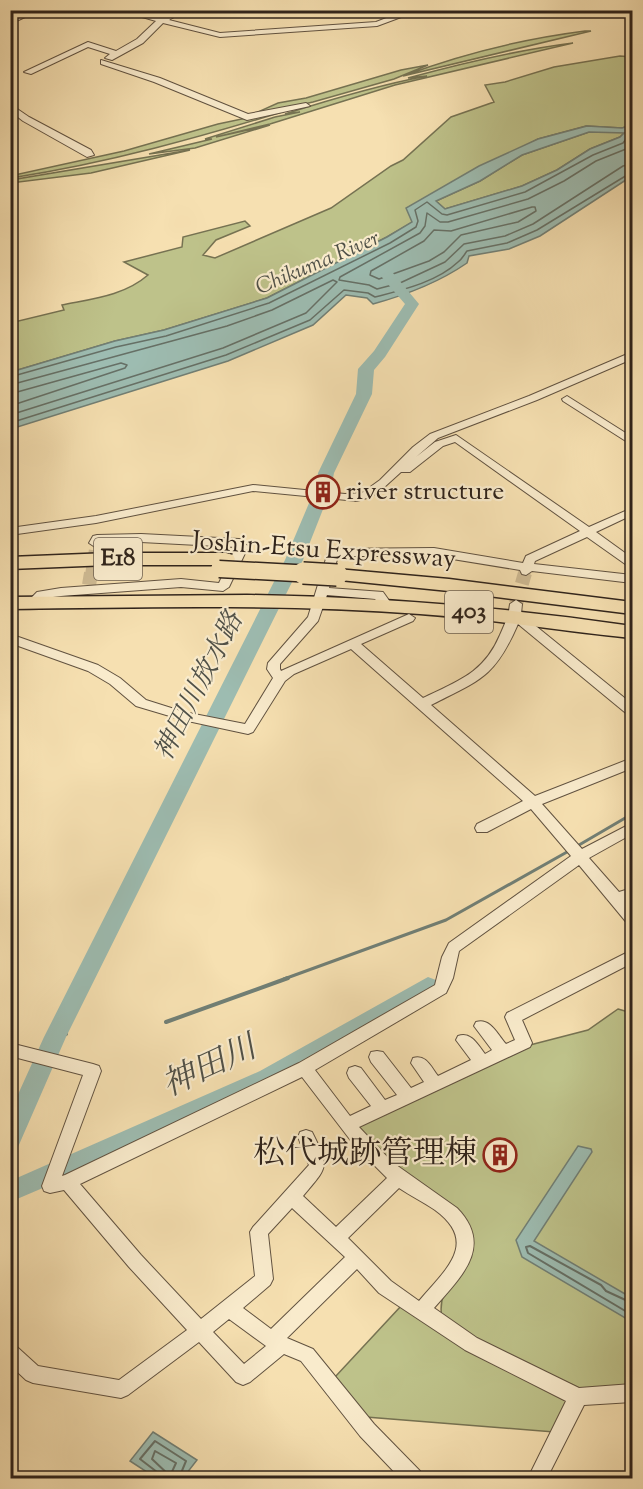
<svg xmlns="http://www.w3.org/2000/svg" width="643" height="1489" font-family="'Sorts Mill Goudy','Noto Serif JP',serif">
<rect width="100%" height="100%" fill="#f6e0b1"/>
<filter id="stains"><feTurbulence type="fractalNoise" baseFrequency=".00333" numOctaves="4"/><feColorMatrix values="0 0 0 0 .2 0 0 0 0 .09 0 0 0 0 .02 0 0 0 .5 -.17"/></filter>
<radialGradient id="worn" r=".72"><stop offset=".6" stop-color="#630" stop-opacity="0"/><stop offset="1" stop-color="#630" stop-opacity=".3"/></radialGradient>
<path fill="#bec28a" stroke="#767252" stroke-width="1.5" d="M585,31H591L403,76C462,54 522,39 585,31Z
M573,43L395,85L270,124L216,137L270,125L195,148L149,154L212,139H205L275,117L300,112L285,114C332,99 379,85 427,76L408,78C463,63 517,50 573,43Z
M620,56L632,57V125L622,128L586,126L538,139L407,208L413,222L387,237L267,298L164,330L115,341L11,372L10,323L64,310L62,305C91,299 124,296 148,275L124,262L182,247L183,237L245,221L250,226L216,240L203,255L215,258L331,208L391,166L403,160L451,117L494,102L485,85L505,82L554,67Z
M428,65L394,79L313,102L249,116L278,103L306,98L401,70Z
M295,108C201,137 108,163 11,178L10,176L124,151L218,124Z
M589,132H625L620,137L590,149L557,170L522,186L445,209L436,201L480,181L522,155Z
M190,150L91,173L11,183V180Z
M618,1009L632,1013V1387L579,1392L529,1369L442,1319C436,1285 460,1281 471,1255C487,1218 417,1189 394,1170C379,1157 366,1141 352,1127L530,1045L588,1030Z
M402,1305L570,1400L554,1432L366,1417L335,1377Z"/>
<path fill="#9dbcb1" stroke="#717f75" stroke-width="1.5" fill-rule="evenodd" d="M632,125V176L540,236L509,249L469,256L467,263C438,283 406,295 373,304L367,298L346,295L313,325L228,361L11,429V372L115,341L164,330L267,298L387,237L412,222L406,208L479,166L538,139L587,126L622,128ZM589,132L624,133L620,137L590,149L557,170L522,186L445,209L436,201L480,181L522,155Z
M578,1146L591,1149L592,1152L534,1241L632,1298V1322L522,1257L516,1240Z
M153,1432L197,1460L183,1478H156L130,1461Z"/>
<g fill="none" stroke-linecap="round" stroke-linejoin="round">
<path stroke="#667066" stroke-width="1.5" d="M632,144L626,149L596,161L564,181L528,199L448,222H440L427,213L425,226L420,233L340,277L339,280L369,285L377,289L400,283L445,262L464,244L505,236L533,224L623,166L632,164
M532,207H535L536,211L518,222L461,235L444,252L429,261L379,279L370,275L371,271L424,241L434,230L451,231Z
M10,377L116,347L166,336L269,303L390,243L416,227L418,221L415,210L427,202L442,214L447,215L525,192L593,155L623,143L632,131
M10,385L227,326L272,310L333,280L337,282L306,313L223,348L10,415
M10,394L121,363L127,365L125,368L10,406
M10,423L226,355L310,320L344,290L368,293L375,297C402,290 437,282 458,262C462,259 464,255 467,251L507,243L537,230L632,172"/>
<path stroke="#667066" stroke-width="2" d="M632,1303L606,1291L601,1285L530,1246L526,1247L528,1253L632,1315
M155,1451L176,1463L170,1476L152,1459Z
M159,1478L157,1472L140,1459L155,1441L186,1461L179,1478"/>
<path stroke="#717f75" stroke-width="3" d="M579,845L632,814
M284,979L446,920L567,852"/>
<path stroke="#717f75" stroke-width="4" d="M166,1022L288,978
M55,1037L66,1034
M10,1102L25,1105"/>
<path fill="#9dbcb1" fill-rule="evenodd" d="M388,272L393,273L419,304L385,357L374,370L372,394L334,473L331,489L303,560L66,1037L18,1147L10,1150V1112L44,1037L285,560L315,489L318,473L356,394L358,369L374,351L405,304L381,276Z
M428,977L436,980L439,986L436,992L276,1085L174,1132L10,1202V1181L260,1071Z"/>
</g>
<path fill="#dfa27e" stroke="#2f231b" stroke-width="1.5" d="M493,1142L516,1156L507,1168L484,1154Z"/>
<g fill="none" stroke-linecap="round" stroke-linejoin="round">
<path stroke="#ceba93" stroke-width="10" stroke-dasharray="10 5" stroke-linecap="butt" d="M90,575L95,543
M525,575L526,571"/>
<path stroke="#ceba93" stroke-width="14" stroke-dasharray="14 7" stroke-linecap="butt" d="M89,585L91,573
M516,604L525,573"/>
<g stroke="#615240" stroke-width="2">
<path id="minor" d="M29,10H40L10,24V19Z
M118,10H133L161,18L175,10H186L169,20L220,33L376,22L407,10H420L377,26L220,37L163,23L143,43L112,60L105,58L110,54L88,47L31,74L24,72L88,42L116,51L137,39L156,21Z
M101,60L160,78L248,114L306,103L310,106L247,120L154,82L101,64Z
M10,104L29,117L91,150L94,155L87,157L23,121L10,111Z
M632,352V359L537,400L438,438L416,457L435,442L456,435L589,527L632,508V515L596,532L632,558V567L628,566L587,537L535,561L534,564L632,575V583L532,571L526,575L522,574L520,570L434,556H338L329,588L383,592L393,606L387,610L383,609L375,599L327,595L318,621L280,664V669L281,671L409,614L415,618L413,621L361,644L423,698C458,681 484,673 500,635C505,624 509,615 510,604L516,600L522,604L521,614L632,704V715L627,714L518,624C495,677 481,680 431,705L535,796L632,758V768L542,804L582,849L632,823V834L589,858L619,892L632,888V899L626,901L632,909V924L627,923L579,865L459,951L453,978L446,993L315,1070L350,1116L371,1106L349,1078L347,1073L349,1068L355,1066L361,1068L385,1100L397,1095L371,1062L369,1057L371,1052L377,1051L383,1052L411,1088L424,1082L411,1063L413,1058C426,1054 431,1067 438,1076L471,1060L456,1040L458,1036C471,1031 478,1045 485,1054L492,1050L474,1026L476,1022C490,1017 498,1035 506,1044L515,1040L505,1017L507,1013L632,950V963L522,1020L532,1043L530,1047L359,1127L392,1162L457,1208C494,1246 462,1276 434,1308L477,1338L579,1388L632,1384V1402L584,1405L547,1478H528L566,1401L465,1350L379,1293L357,1269L287,1338L313,1349L374,1424L420,1471L422,1478H400L360,1436L301,1361L284,1354L250,1382L243,1385L236,1382L199,1342L128,1395L121,1398L33,1383L26,1380L10,1365V1344L16,1346L38,1366L119,1380L187,1330L129,1267L64,1190L50,1193L44,1191L42,1186L83,1075L10,1056V1043L93,1064L99,1066L101,1071L62,1176L65,1175L299,1063L435,985L442,957L449,943L571,856L531,809L487,832H477L475,828L477,824L523,801L351,649L294,674L285,681L253,732L248,734L183,720L136,706L110,684L88,671L10,643V634L98,665L120,678L146,700L184,712L245,724L273,678L267,669L268,663L308,617L329,549L434,548L523,563L526,556L580,531L455,442L443,446L410,472H401L380,491L370,497L357,501L253,491L96,523L10,535V528L96,516L253,485L345,494L362,493L380,480L413,447L430,434L529,396ZM302,1077L355,1146L387,1178L336,1227L303,1196C328,1166 330,1168 312,1132L306,1130L300,1132L298,1137L309,1165L253,1227L250,1232L255,1276L201,1319L141,1255L80,1184ZM399,1188C411,1196 423,1202 435,1210C480,1243 445,1270 419,1301L391,1281L348,1238ZM292,1208L345,1257L271,1329L243,1308L270,1285L273,1279L268,1234ZM229,1319L266,1346L244,1364L213,1332Z
M567,396L632,437V445L563,401L562,399Z
M141,534L239,539L243,540L248,547L229,587L223,591L181,587L61,596L45,598L32,607L26,603L37,592L61,588L181,579L219,583L236,547L141,542H101L95,547L89,543L93,536L97,535Z"/>
</g>
<g stroke="#2f231b" stroke-width="3">
<path id="highway" d="M109,553H226L233,555L235,559L233,563L226,565H109L10,569V557Z
M337,569L449,579L632,602V614L449,591L330,579L328,575L330,571Z
M247,595C376,597 504,607 632,626V638C562,631 491,619 420,614C284,604 147,607 10,609V597Z"/>
</g>
<use href="#minor" fill="#f9ebcc" fill-rule="evenodd"/>
<use href="#highway" fill="#f6e0b1" fill-rule="evenodd"/>
<g stroke="#2f231b" stroke-width="19" stroke-linecap="butt">
<path id="highway-bridge-far1" d="M219,569L332,575"/>
</g>
<g stroke="#2f231b" stroke-width="24" stroke-linecap="butt">
<path id="highway-bridge" d="M303,573L337,575"/>
</g>
<use href="#highway-bridge-far1" stroke="#f6e0b1" stroke-width="16"/>
<use href="#highway-bridge" stroke="#f6e0b1" stroke-width="21"/>
</g>
<defs>
<g id="building-ring" transform="scale(1.725)"><circle r="9.5" fill="#f9ebcc" stroke="#8f2418" stroke-width="1.5"/><path d="M-4-6H4V6H1V3H-1V6H-4ZM-2.5-4.3h1.7v1.8h-1.7ZM.8-4.3h1.7v1.8H.8ZM-2.5-1h1.7V.8h-1.7ZM.8-1h1.7V.8H.8Z" fill="#8f2418"/></g>
</defs>
<g fill-rule="evenodd">
<use href="#building-ring" x="323" y="492"/>
<use href="#building-ring" x="500" y="1155"/>
</g>
<g text-anchor="middle" dominant-baseline="central" stroke-width="4.5" stroke-linejoin="round" paint-order="stroke">
<g font-size="22" font-style="italic" fill="#505148" stroke="#f9ebcc">
<text transform="translate(318 264) rotate(-23)">Chikuma River</text>
</g>
<g fill="#f9ebcc" stroke="#6c5f50" stroke-width="1.5">
<rect x="94" y="538" width="48" height="42" rx="4.5"/>
<rect x="445" y="591" width="48" height="42" rx="4.5"/>
</g>
<g font-size="24" font-weight="bold" fill="#2f231b">
<text x="118" y="559">E18</text>
<text x="469" y="612">403</text>
</g>
<g font-size="26" fill="#2f231b" stroke="#f9ebcc" text-anchor="start">
<text x="346" y="492">river structure</text>
</g>
<g font-size="26" fill="#2f231b" stroke="#f9ebcc">
<text transform="translate(324 551) rotate(4)">Joshin-Etsu Expressway</text>
</g>
<g font-size="27" font-style="italic" fill="#505148" stroke="#f9ebcc">
<text transform="translate(200 687) rotate(-63)">神田川放水路</text>
</g>
<g font-size="32" fill="#2f231b" stroke="#f9ebcc" text-anchor="end">
<text x="477" y="1155">松代城跡管理棟</text>
</g>
<g font-size="33" font-style="italic" fill="#505148" stroke="#f9ebcc">
<text transform="translate(210 1068) rotate(-25)">神田川</text>
</g>
</g>
<rect width="643" height="1489" fill="none" stroke="#f6e0b1" stroke-width="36"/>
<rect x="12" y="12" width="619" height="1465" fill="none" stroke="#2f231b" stroke-width="3"/>
<rect x="18" y="18" width="607" height="1453" fill="none" stroke="#2f231b" stroke-width="1.5"/>
<rect width="100%" height="100%" filter="url(#stains)"/>
<rect width="100%" height="100%" fill="url(#worn)"/>
</svg>
